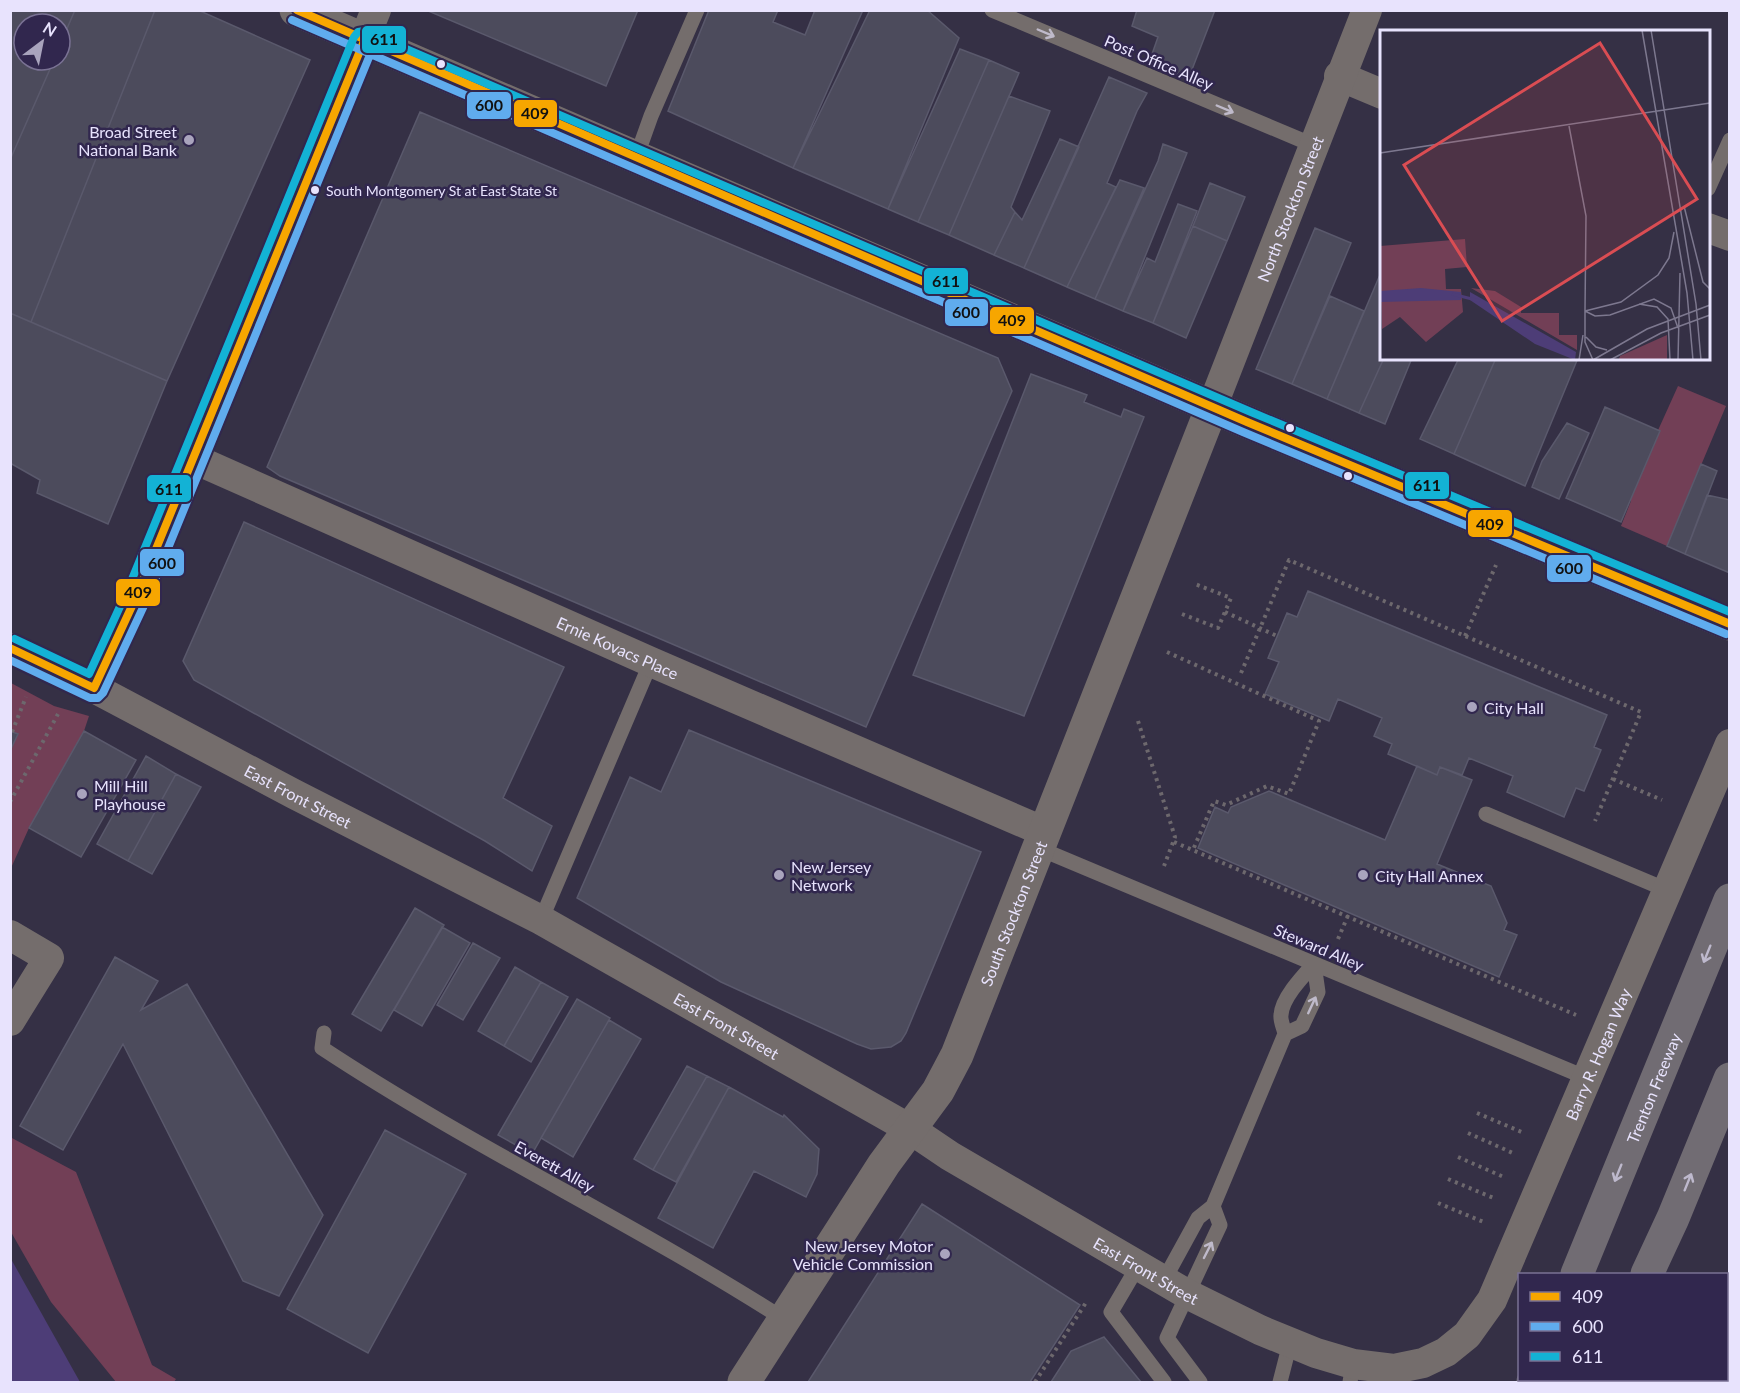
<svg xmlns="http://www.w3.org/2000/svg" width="1740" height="1393" font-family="Lato,sans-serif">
<rect width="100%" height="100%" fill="#353045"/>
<path fill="#723f56" d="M1678,386L1726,406L1667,546L1621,526L1631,501L1627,499Z
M11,683L54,706L89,716L84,731L29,828L11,868Z
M10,1137L76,1172L152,1365L176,1379L174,1382H116L51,1302L11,1232Z"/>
<path fill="#4d3d77" d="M10,1259H11L80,1382H11Z"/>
<path fill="#4c4b5c" stroke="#5a596c" stroke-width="1.5" d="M10,10H75L60,45V24H24V60H54L10,160Z
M75,10H155L31,322L10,313V160L54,60H60V45Z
M155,10H198L310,60L167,381L31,322Z
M426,10H638L606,86Z
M709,10H778L773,22L805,35L815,10H863L793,168L668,111Z
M870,10H927L959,38L888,209L793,168Z
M1137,10H1215L1188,80L1150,60L1158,37L1132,26Z
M960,49L989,60L918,222L888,209Z
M989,60L1019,73L949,235L918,222Z
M1109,77L1147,93L1137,111L1107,183L1116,187L1067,287L1024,268Z
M1009,96L1050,111L1011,207L1015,212L994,255L949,235Z
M420,112L998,358L1012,391L866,727L280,476L267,467Z
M1060,139L1079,147L1024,268L994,255L1015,212L1022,220Z
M1163,144L1187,153L1123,311L1095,299L1158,161Z
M1120,180L1144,188L1095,299L1067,287Z
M1210,183L1245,197L1227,241L1193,226Z
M1178,204L1197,211L1153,323L1123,311L1147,258L1155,262Z
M1193,226L1227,241L1186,338L1153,323Z
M1315,228L1351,243L1292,384L1256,369Z
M1382,270V358H1384L1359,413L1327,399Z
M1330,296L1364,311L1327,399L1292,384Z
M10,313L167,381L108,524L37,493L40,480L10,463Z
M1384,358H1412L1385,424L1359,413Z
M1459,358H1496L1454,454L1420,439Z
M1496,358H1578L1525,486L1454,454Z
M1031,374L1087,395L1084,402L1121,417L1124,409L1144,417L1024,716L913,675Z
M1605,407L1660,431L1621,522L1566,498Z
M1567,423L1589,433L1559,499L1532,487L1542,461Z
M1701,464L1717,471L1685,554L1667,546Z
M1707,495L1730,500V573L1685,554Z
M244,522L564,667L503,798L552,826L532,871L485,841L194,680L183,661Z
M1308,591L1607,715L1594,747L1601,750L1584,791L1576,788L1564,817L1507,792L1513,776L1469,758L1462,775L1440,767L1437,775L1388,754L1392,744L1374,736L1382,718L1338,699L1329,721L1265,694L1279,662L1268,658L1287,613L1297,617Z
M689,730L981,852L906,1033L901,1041L891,1047L871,1049L857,1044L721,982L577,898L630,777L661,792Z
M10,731L18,734L10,751Z
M84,731L136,760L81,857L29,828Z
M146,756L176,774L128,861L97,844Z
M1417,766L1437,775L1440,767L1472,780L1437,864L1491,886L1507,923L1504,930L1517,935L1499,977L1198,848L1215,807L1228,813L1231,807L1269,791L1385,840Z
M176,774L201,787L152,874L128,861Z
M415,908L444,925L381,1031L352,1014Z
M442,927L470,943L422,1026L394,1010Z
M473,943L500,958L463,1020L437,1005Z
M115,957L158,981L141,1010L187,984L323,1215L279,1296L243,1281L123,1044L63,1150L20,1126Z
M515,967L541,982L504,1046L478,1031Z
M541,982L568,997L531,1062L504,1046Z
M577,999L610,1018L532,1154L498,1135Z
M609,1020L641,1039L573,1157L541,1138Z
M687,1066L707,1076L653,1170L634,1159Z
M707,1076L729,1087L676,1182L653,1170Z
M729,1087L783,1117L784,1115L819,1149L817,1174L806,1197L754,1171L713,1248L658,1218Z
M385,1130L466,1174L368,1353L287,1309Z
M922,1204L1080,1305L1030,1382H808Z
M1104,1337L1141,1382H1051L1071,1351Z"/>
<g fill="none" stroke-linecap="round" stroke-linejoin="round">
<path stroke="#6d686d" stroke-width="4" stroke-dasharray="3 4.5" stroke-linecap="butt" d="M1225,612L1277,636
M1182,614L1218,628L1231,598L1195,584
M1465,636L1496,565
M1167,652L1319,721L1289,794L1267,786L1226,805L1214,801L1193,850
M1241,673L1289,560L1641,712L1595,821
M1138,721L1175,837L1164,866
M12,732L26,697
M1613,779L1662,800
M10,802L58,714
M1174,842L1576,1015
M1338,939L1349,913
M1477,1113L1524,1133
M1468,1133L1515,1154
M1458,1157L1506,1178
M1448,1179L1496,1199
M1438,1203L1486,1223
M1035,1382L1087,1301"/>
<path stroke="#746d6c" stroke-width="15" d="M992,10L1313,145
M636,158L651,116L697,10
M1708,189L1730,140
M1486,814L1667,890
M1038,848L1587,1078
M541,920L651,662
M324,1033L322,1048C472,1147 634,1223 785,1320
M1285,1034L1302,1026L1318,992L1314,964
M1138,1266L1111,1312L1164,1382
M1164,1280L1198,1218L1213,1206L1285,1034C1284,1028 1280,1021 1281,1015C1282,998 1303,976 1314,964
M1200,1382L1167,1338L1220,1225L1213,1206
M1280,1382L1290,1343
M1350,1382L1353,1364"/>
<g stroke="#746d6c" stroke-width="30">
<path d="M1339,76L1382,94"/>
<path d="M1708,228L1730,236"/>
<path id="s1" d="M1212,407L1367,10"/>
<path id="s2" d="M192,458L651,662L1045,832"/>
<path id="s3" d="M10,648L94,688L294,794L541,920L910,1129L950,1156L1187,1294L1260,1330L1316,1353L1353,1364L1394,1369L1423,1363L1446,1352L1467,1335L1492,1300L1730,744"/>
<path d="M94,688L138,593L376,10"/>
<path d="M10,935L49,958L10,1021"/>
</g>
<g stroke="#746d6c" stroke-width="33">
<path d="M296,10L1247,422L1730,624"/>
<path id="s4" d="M744,1382L884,1164L938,1091L957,1055L1212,407"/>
</g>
<g stroke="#716c73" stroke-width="33">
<path id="s5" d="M1577,1274L1730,900"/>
<path d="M1647,1274L1673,1218L1730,1079"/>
<path d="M1533,1382L1534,1380"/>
<path d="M1598,1382L1600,1380"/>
<path d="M1628,1382L1629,1380"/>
</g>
<g stroke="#31274e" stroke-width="12">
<path id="bus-1" d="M297,10L1247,422L1730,624
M10,648L94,688L138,593L364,41"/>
</g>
<g stroke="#31274e" stroke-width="12">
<path id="bus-2" d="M292,20L1243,432L1726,634
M10,660L90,698H98L103,693L148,597L374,45"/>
</g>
<g stroke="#31274e" stroke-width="12">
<path id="bus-3" d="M15,639L89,674L128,589L354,37L358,32L364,31L1251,412L1730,612"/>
</g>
<use href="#bus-1" stroke="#f7a600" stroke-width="8"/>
<use href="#bus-2" stroke="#60acee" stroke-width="8"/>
<use href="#bus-3" stroke="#13b2d5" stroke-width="8"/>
</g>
<defs><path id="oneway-shaft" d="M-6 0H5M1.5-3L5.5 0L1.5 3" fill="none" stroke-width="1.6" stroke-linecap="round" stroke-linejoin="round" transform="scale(1.5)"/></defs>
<g stroke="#bfbaca">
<use href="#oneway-shaft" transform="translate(1046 33) rotate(23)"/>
<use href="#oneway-shaft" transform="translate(1225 109) rotate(23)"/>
<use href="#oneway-shaft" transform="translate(1312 1005) rotate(-65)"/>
<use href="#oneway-shaft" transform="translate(1208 1250) rotate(-63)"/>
</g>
<g stroke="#beb9cd">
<use href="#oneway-shaft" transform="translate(1707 954) rotate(112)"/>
<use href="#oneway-shaft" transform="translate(1618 1173) rotate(112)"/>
<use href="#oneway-shaft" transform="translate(1688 1182) rotate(-68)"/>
</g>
<g fill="#e8e3fd" stroke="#31274e" stroke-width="2">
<circle cx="441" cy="64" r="5"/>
<circle cx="315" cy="190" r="5"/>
<circle cx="1290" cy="428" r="5"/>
<circle cx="1348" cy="476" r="5"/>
</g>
<g fill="#a9a4bd" stroke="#31274e" stroke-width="2">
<circle cx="189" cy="140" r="6"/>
<circle cx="1472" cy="707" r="6"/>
<circle cx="82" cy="794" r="6"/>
<circle cx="779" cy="875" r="6"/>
<circle cx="1363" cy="875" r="6"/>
<circle cx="945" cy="1254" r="6"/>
</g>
<g text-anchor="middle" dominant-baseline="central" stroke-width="5" stroke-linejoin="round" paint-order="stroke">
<g font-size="14" fill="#e8e3fd" stroke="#31274e" text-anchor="start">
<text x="326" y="190">South Montgomery St at East State St</text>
</g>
<g font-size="16" fill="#e8e3fd" stroke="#31274e">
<text transform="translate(1159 62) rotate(23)">Post Office Alley</text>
<text stroke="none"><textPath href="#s1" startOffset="213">North Stockton Street</textPath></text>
<text stroke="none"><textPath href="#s2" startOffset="466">Ernie Kovacs Place</textPath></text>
<text stroke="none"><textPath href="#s3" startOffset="324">East Front Street</textPath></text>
<text stroke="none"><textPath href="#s4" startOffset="543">South Stockton Street</textPath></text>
<text transform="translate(1319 947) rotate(23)">Steward Alley</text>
<text stroke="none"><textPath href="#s3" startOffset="810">East Front Street</textPath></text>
<text stroke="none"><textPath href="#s3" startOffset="1958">Barry R. Hogan Way</textPath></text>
<text stroke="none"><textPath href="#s5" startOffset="201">Trenton Freeway</textPath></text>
<text transform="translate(555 1166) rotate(29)">Everett Alley</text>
<text stroke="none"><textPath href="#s3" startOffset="1296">East Front Street</textPath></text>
</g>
<g font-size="16" fill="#e8e3fd" stroke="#31274e" text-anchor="start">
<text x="177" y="131" text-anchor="end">Broad Street<tspan x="177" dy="18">National Bank</tspan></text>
<text x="1484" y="707">City Hall</text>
<text x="94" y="785">Mill Hill<tspan x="94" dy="18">Playhouse</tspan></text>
<text x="791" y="866">New Jersey<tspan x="791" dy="18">Network</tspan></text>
<text x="1375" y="875">City Hall Annex</text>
<text x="933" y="1245" text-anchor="end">New Jersey Motor<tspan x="933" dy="18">Vehicle Commission</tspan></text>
</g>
</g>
<g transform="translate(1380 30)">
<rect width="330" height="330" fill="#353045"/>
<path d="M85,209L87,237L65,239L66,259H81L83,282L46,312L20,287L2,299L0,216ZM91,258L115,261L141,277V283H179V305H197V320ZM287,305V330L239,329L240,326Z" fill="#723f56"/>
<path d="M41,258L81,262V270L0,272V261ZM90,262L196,322L195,330L155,314L90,270Z" fill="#4d3d77"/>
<path fill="none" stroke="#4d3d77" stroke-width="3" d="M72,264L100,271"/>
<path fill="none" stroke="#7d788f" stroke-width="1.5" d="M262,0L307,263L313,330M271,0L316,274L321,330M189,96L206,186L205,281M0,123L330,73M304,176L323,252L330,259M259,274L277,277L288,289L290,330M205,281V312L213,330M205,281L241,272L278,245L289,228L294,202M205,281L215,286L230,285L274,269L291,278L298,298M206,307L216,317L227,320M199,330L203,305M213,330L267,299L330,275M230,330L281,303L330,285M298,330L300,243"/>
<path fill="#da4d53" fill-opacity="0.15" stroke="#da4d53" stroke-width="3" d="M220,13L317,169L122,291L24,135Z"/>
<rect width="330" height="330" fill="none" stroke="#e8e3fd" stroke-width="3"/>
</g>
<g stroke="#31274e" stroke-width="2">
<rect x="361" y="25" width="46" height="29" rx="6" fill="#13b2d5"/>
<rect x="466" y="91" width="46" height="29" rx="6" fill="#60acee"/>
<rect x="513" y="99" width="45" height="29" rx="6" fill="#f7a600"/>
<rect x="923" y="267" width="46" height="28" rx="6" fill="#13b2d5"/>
<rect x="944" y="298" width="45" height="29" rx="6" fill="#60acee"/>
<rect x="989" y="306" width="46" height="29" rx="6" fill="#f7a600"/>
<rect x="1404" y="471" width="46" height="29" rx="6" fill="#13b2d5"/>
<rect x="146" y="474" width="46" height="29" rx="6" fill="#13b2d5"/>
<rect x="1467" y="509" width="46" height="29" rx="6" fill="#f7a600"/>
<rect x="139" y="548" width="46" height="29" rx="6" fill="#60acee"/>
<rect x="1546" y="554" width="46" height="29" rx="6" fill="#60acee"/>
<rect x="115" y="578" width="46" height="29" rx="6" fill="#f7a600"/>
</g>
<g font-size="16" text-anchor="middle" font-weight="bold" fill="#111">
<text x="384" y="45">611</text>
<text x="489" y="111">600</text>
<text x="535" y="119">409</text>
<text x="946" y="287">611</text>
<text x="966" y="318">600</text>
<text x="1012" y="326">409</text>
<text x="1427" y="491">611</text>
<text x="169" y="495">611</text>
<text x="1490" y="530">409</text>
<text x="162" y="569">600</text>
<text x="1569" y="574">600</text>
<text x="138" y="598">409</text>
</g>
<rect width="1740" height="1393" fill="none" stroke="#e8e3fd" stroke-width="24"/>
<rect x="1518" y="1273" width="210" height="108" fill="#31274e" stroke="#7a7294" stroke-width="1.5"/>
<rect x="1530" y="1292" width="30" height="9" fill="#f7a600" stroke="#7a7294" stroke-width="1.5"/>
<text x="1572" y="1303" font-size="18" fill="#e8e3fd">409</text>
<rect x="1530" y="1322" width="30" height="9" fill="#60acee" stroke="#7a7294" stroke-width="1.5"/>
<text x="1572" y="1333" font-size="18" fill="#e8e3fd">600</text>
<rect x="1530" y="1352" width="30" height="9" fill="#13b2d5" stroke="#7a7294" stroke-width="1.5"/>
<text x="1572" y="1363" font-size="18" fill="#e8e3fd">611</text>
<g transform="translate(42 42) rotate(32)"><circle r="28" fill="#31274e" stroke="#7a7294" stroke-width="1.5"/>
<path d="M0-4.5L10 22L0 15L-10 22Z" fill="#a9a4bd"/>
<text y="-9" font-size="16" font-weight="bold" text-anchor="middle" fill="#e8e3fd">N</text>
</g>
</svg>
